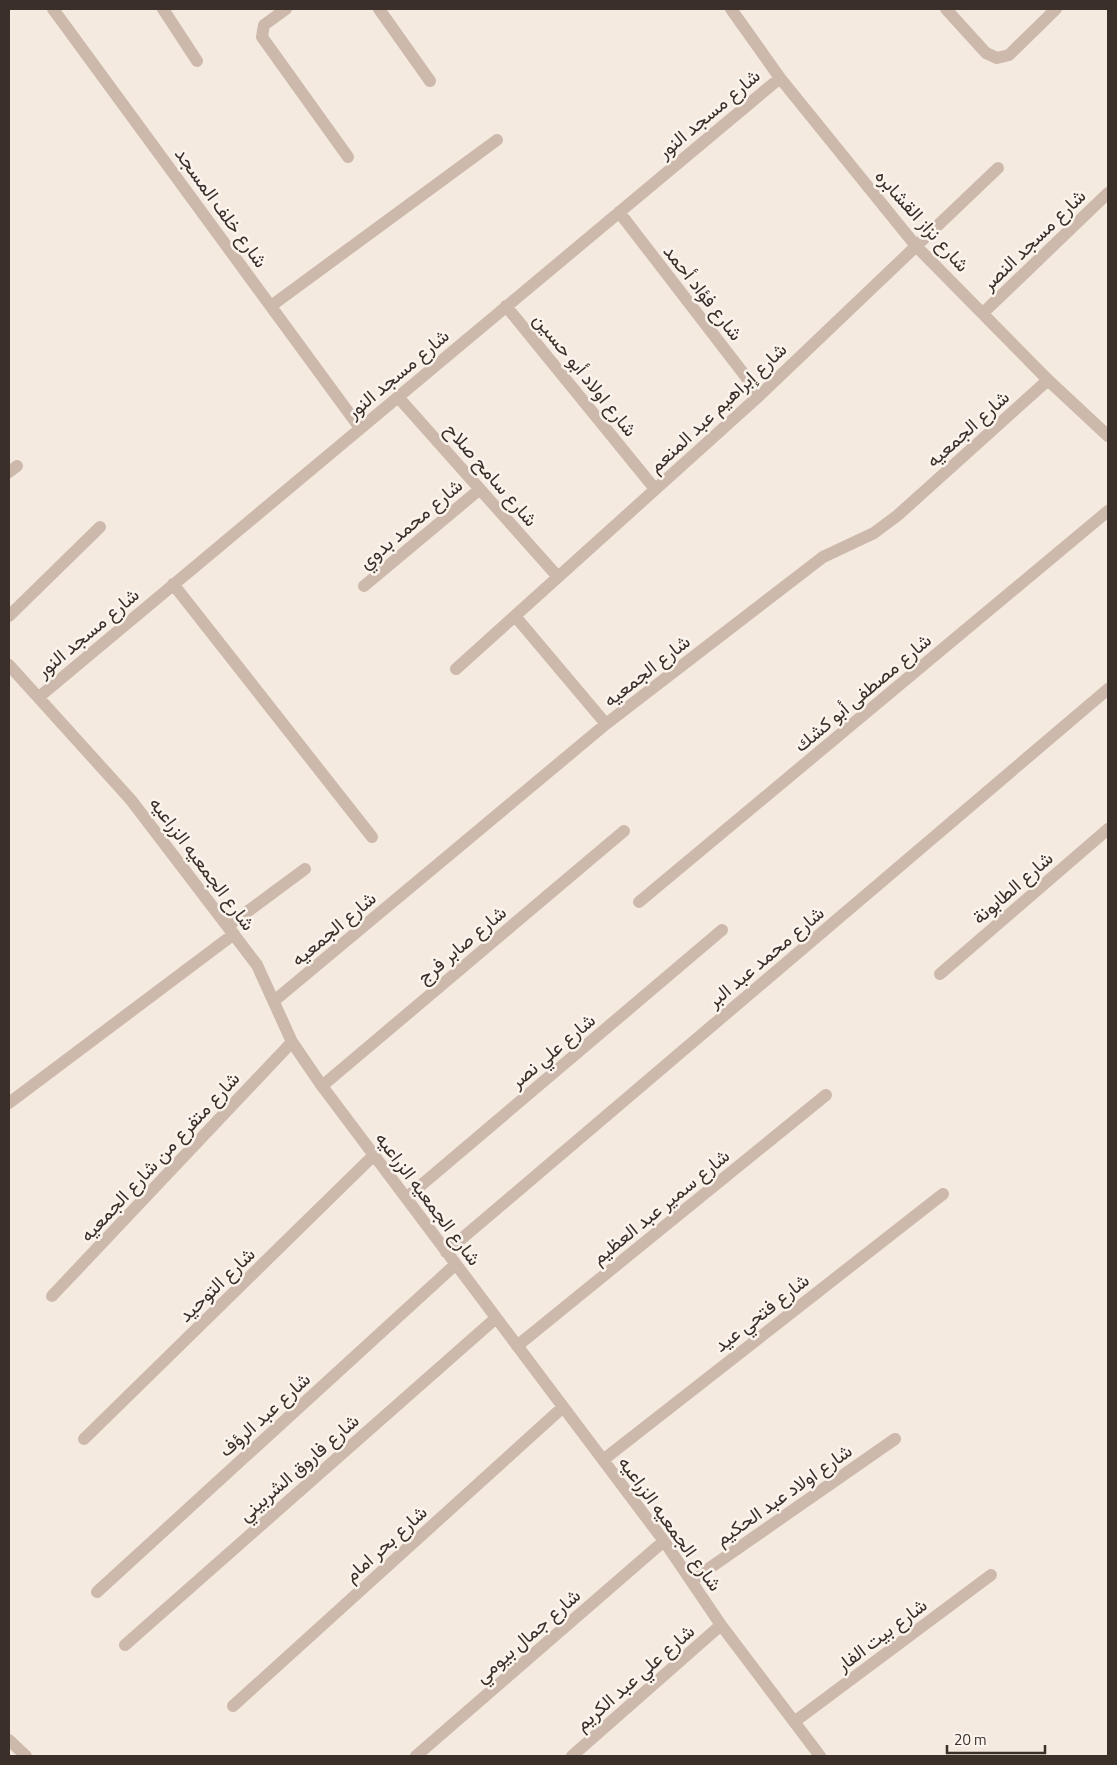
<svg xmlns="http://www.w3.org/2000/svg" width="1117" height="1765" font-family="'Titillium Web',Vazirmatn,sans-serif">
<rect width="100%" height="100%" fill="#f4eae0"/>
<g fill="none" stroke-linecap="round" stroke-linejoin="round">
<path stroke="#cdb9ab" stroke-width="12" d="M53,9L360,428
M163,9L197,61
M286,9L264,25L262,37L348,157
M379,9L430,81
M731,9L780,78L916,246L1048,380L1108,436
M946,9L986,53L997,58L1009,55L1056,9
M619,212L760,395
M271,306L497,140
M506,306L655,489
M983,313L1108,193
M398,397L558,577
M9,472L17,466
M173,584L372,837
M364,586L480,489
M9,616L100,527
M515,616L606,724
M9,665L131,800L257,965L292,1042L322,1086L664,1541L721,1625L820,1756
M456,669L760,395L998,168
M39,697L780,78
M639,902L1108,511
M228,926L305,869
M940,974L1108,829
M274,1001L606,724L823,557L874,533L898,515L1048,380
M322,1086L624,831
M9,1103L234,934
M406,1198L722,930
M446,1252L1108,689
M52,1296L292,1042
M517,1346L826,1095
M84,1439L374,1155
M603,1460L943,1194
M691,1581L895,1439
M97,1592L456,1264
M125,1645L496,1318
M233,1706L562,1408
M794,1722L991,1575
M9,1740L26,1756
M416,1756L664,1541
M572,1756L721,1625"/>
</g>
<g text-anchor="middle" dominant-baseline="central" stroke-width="5" stroke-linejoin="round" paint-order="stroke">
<g font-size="19" fill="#3b2f2a" stroke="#fbf4ed">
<text transform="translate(708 113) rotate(-40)">شارع مسجد النور</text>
<text transform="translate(222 207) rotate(54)">شارع خلف المسجد</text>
<text transform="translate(923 220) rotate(48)">شارع نزاز القشابره</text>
<text transform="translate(1033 239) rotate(-44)">شارع مسجد النصر</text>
<text transform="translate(704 292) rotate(52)">شارع فؤاد أحمد</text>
<text transform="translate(397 373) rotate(-40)">شارع مسجد النور</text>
<text transform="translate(586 374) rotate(51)">شارع اولاد أبو حسين</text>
<text transform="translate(717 407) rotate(-43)">شارع إبراهيم عبد المنعم</text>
<text transform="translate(967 428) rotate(-42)">شارع الجمعيه</text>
<text transform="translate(492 474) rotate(49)">شارع سامح صلاح</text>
<text transform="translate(410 523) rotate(-40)">شارع محمد بدوي</text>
<text transform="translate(87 632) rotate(-40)">شارع مسجد النور</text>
<text transform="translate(646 670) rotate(-38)">شارع الجمعيه</text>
<text transform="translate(862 692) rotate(-40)">شارع مصطفى أبو كشك</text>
<text transform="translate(203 863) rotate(53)">شارع الجمعيه الزراعيه</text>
<text transform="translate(1012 887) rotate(-41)">شارع الطابونة</text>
<text transform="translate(333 928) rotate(-40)">شارع الجمعيه</text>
<text transform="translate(461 944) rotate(-40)">شارع صابر فرج</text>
<text transform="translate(765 956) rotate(-40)">شارع محمد عبد البر</text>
<text transform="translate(552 1050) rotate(-40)">شارع علي نصر</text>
<text transform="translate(159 1156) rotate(-47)">شارع متفرع من شارع الجمعيه</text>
<text transform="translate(429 1198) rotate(53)">شارع الجمعيه الزراعيه</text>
<text transform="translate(660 1206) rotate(-39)">شارع سمير عبد العظيم</text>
<text transform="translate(216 1284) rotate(-44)">شارع التوحيد</text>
<text transform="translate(761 1312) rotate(-38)">شارع فتحي عيد</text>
<text transform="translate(264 1414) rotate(-42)">شارع عبد الرؤف</text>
<text transform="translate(298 1467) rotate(-41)">شارع فاروق الشربيني</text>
<text transform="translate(783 1494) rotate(-35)">شارع اولاد عبد الحكيم</text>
<text transform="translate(671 1523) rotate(54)">شارع الجمعيه الزراعيه</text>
<text transform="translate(385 1543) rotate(-42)">شارع بحر امام</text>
<text transform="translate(881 1634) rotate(-37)">شارع بيت الفار</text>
<text transform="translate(527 1635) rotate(-41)">شارع جمال بيومي</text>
<text transform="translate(634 1677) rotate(-41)">شارع علي عبد الكريم</text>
</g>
</g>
<rect width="1117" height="1765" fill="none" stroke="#3b2f2a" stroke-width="20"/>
<path d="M947 1745v8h98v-8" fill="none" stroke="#3b2f2a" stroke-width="2.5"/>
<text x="954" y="1745" font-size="15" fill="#3b2f2a" stroke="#fbf4ed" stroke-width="4" paint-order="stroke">20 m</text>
</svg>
